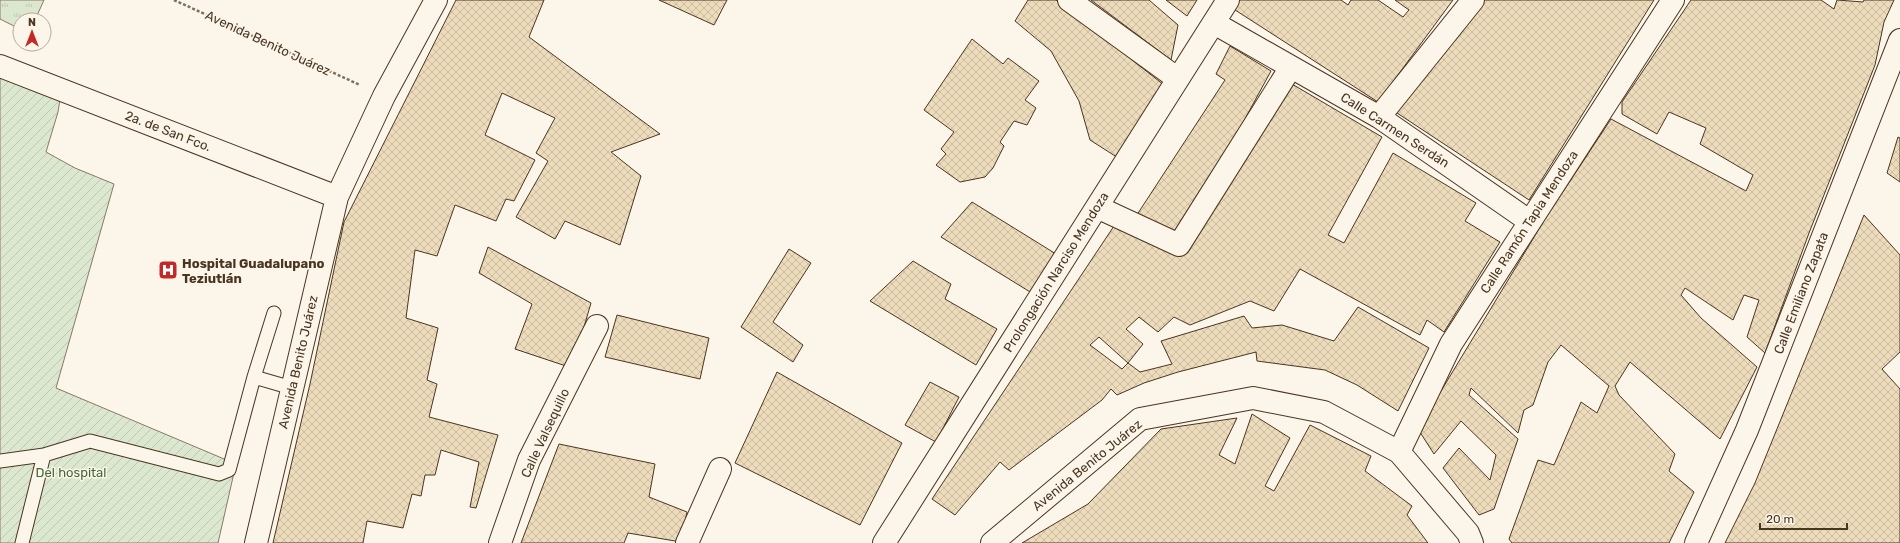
<svg xmlns="http://www.w3.org/2000/svg" width="1900" height="543" font-family="Rubik,sans-serif">
<defs>
<pattern id="grass-tufts" width="24" height="20" patternUnits="userSpaceOnUse"><rect width="24" height="20" fill="#dce7d0"/><path d="M3 7l-1-3M5 7V3M7 7l1-3M15 17l-1-3M17 17v-4M19 17l1-3" fill="none" stroke="#bec7b2"/></pattern>
<pattern id="garden-furrows" width="10" height="10" patternUnits="userSpaceOnUse"><rect width="10" height="10" fill="#dce7d0"/><path d="M-1 1l2-2M0 10L10 0M9 11l2-2" fill="none" stroke="#bec7b2"/></pattern>
<pattern id="building-cross-hatch" width="8" height="8" patternUnits="userSpaceOnUse"><rect width="8" height="8" fill="#ecdcbc"/><path d="M0 0l8 8M0 8l8-8" fill="none" stroke="#ccbda1"/></pattern>
</defs>
<rect width="100%" height="100%" fill="#fbf6e9"/>
<path fill="url(#grass-tufts)" stroke="#887966" d="M0,0H44L35,20H20V29L0,19Z"/>
<path fill="url(#garden-furrows)" stroke="#887966" d="M0,68L61,93L58,112L46,152L75,168L114,184L56,388L236,464L218,543H0Z"/>
<path fill="url(#building-cross-hatch)" stroke="#4a3520" fill-rule="evenodd" d="M456,0H544L529,37L660,134L611,152L641,176L620,245L565,221L555,239L516,217L548,161L536,153L555,118L502,93L485,135L535,160L514,201L506,199L496,221L455,205L437,256L415,250L406,318L438,328L427,380L437,384L429,417L498,435L476,508L470,507L479,462L441,450L435,475H425L421,496L412,494L403,528L367,521L363,543H273L310,384L344,222Z
M659,0H727L714,25Z
M1028,0H1056L1169,89L1123,161L1090,140L1079,101L1051,51L1015,21Z
M1091,0H1149L1178,25L1171,60Z
M1166,0H1197L1187,16Z
M1238,0H1341L1348,5L1351,0H1378L1403,17L1409,10L1395,0H1453L1378,102L1232,8Z
M1478,0H1654L1529,200L1394,111Z
M1691,0H1821L1834,9L1837,0L1863,2L1864,0H1894L1884,22L1875,65L1809,233L1765,353L1747,337L1759,300L1744,295L1733,320L1685,288L1681,295L1701,318L1757,367L1720,439L1630,362L1615,386L1619,395L1675,454L1669,471L1694,492L1669,543H1512L1509,539L1538,460L1554,465L1581,402L1597,413L1609,386L1561,345L1548,362L1533,405L1524,410L1518,433L1471,388L1469,395L1518,439L1494,509L1479,515L1443,468L1459,448L1490,480L1496,455L1461,421L1434,454L1418,429L1545,219L1611,119L1746,191L1753,175L1700,144L1706,128L1669,112L1657,134L1622,114V102Z
M972,39L1003,64L1008,58L1039,81L1025,100L1036,108L1027,125L1014,121L1000,142L1004,146L993,168L985,177L960,182L936,165L946,154L941,149L954,132L924,110Z
M1230,46L1271,71L1209,185L1292,84L1382,137L1328,235L1344,243L1393,153L1476,203L1465,221L1500,242L1444,332L1427,320L1420,335L1300,269L1274,311L1250,301L1190,325L1174,317L1158,332L1139,317L1126,329L1143,344L1128,363L1140,372L1172,364L1161,341L1244,316L1252,328L1282,325L1334,341L1358,307L1429,348L1398,411L1357,385L1325,370L1257,361L1256,352L1178,372L1144,383L1117,395L1111,389L1102,400L1009,470L1000,462L955,515L932,499L1116,223L1127,230L1225,80L1216,74ZM1099,337L1128,363L1122,369L1090,345Z
M1898,137L1900,138V182L1887,173Z
M972,202L1056,254L1035,295L941,237Z
M1864,215L1900,255V352L1882,369L1900,389V543H1725L1755,483Z
M488,247L591,303L572,368L515,349L532,304L479,273Z
M789,249L811,263L773,322L803,345L793,362L741,327Z
M913,261L951,284L945,299L997,329L976,365L870,301Z
M617,315L709,338L700,379L605,357Z
M777,372L902,443L860,525L735,463Z
M930,382L959,397L936,442L905,425Z
M1252,414L1290,438L1265,486L1274,491L1310,425L1371,456L1365,471L1412,506L1407,515L1428,543H1022L1088,504L1161,429L1237,418L1219,455L1235,464Z
M559,444L655,464L649,497L687,512L681,542L628,533L624,543H521Z"/>
<g fill="none" stroke-linecap="round" stroke-linejoin="round">
<g stroke="#4a3520" stroke-width="15">
<path id="lane" d="M254,377L274,313
M44,455L90,441L219,474L229,470L254,377L292,388
M0,461L44,455L22,543"/>
</g>
<g stroke="#4a3520" stroke-width="24">
<path id="street" d="M1069,0L1178,79
M1214,23L1379,117L1529,221
M0,66L337,197
M1379,117L1473,0
M1097,207L1179,245L1291,67
M1399,452L1451,344L1673,0
M256,543L337,197L384,96L436,0
M500,543L529,460L597,326
M687,543L720,469
M884,543L1228,0
M1696,543L1747,430L1900,40"/>
</g>
<g stroke="#4a3520" stroke-width="24">
<path id="primary" d="M992,543L1140,419L1253,398L1324,412L1399,452L1468,533L1472,543"/>
</g>
<path stroke="#7f6f5c" stroke-width="2.5" stroke-dasharray="3 2" stroke-linecap="butt" d="M174,0L360,85"/>
<use href="#lane" stroke="#fbf6e9" stroke-width="13"/>
<use href="#street" stroke="#fbf6e9" stroke-width="22"/>
<use href="#primary" stroke="#fbf6e9" stroke-width="22"/>
</g>
<defs>
<g id="hospital-square" transform="scale(1)"><rect x="-9" y="-9" width="18" height="18" rx="4" fill="#c62828" stroke="#fbf6e9"/><path d="M-5-5h3v3.5h4V-5h3V5h-3V1.5h-4V5h-3Z" fill="#fff"/></g>
</defs>
<g fill-rule="evenodd">
<use href="#hospital-square" x="168" y="270"/>
</g>
<g text-anchor="middle" dominant-baseline="central" stroke-width="3" stroke-linejoin="round" paint-order="stroke">
<g font-size="13" fill="#4a3520" stroke="#fbf6e9">
<text transform="translate(268 43) rotate(25)">Avenida Benito Juárez</text>
<text transform="translate(1395 130) rotate(33)">Calle Carmen Serdán</text>
<text transform="translate(168 131) rotate(21)">2a. de San Fco.</text>
<text transform="translate(1529 222) rotate(-57)">Calle Ramón Tapia Mendoza</text>
<text transform="translate(1056 272) rotate(-58)">Prolongación Narciso Mendoza</text>
<text transform="translate(1801 293) rotate(-69)">Calle Emiliano Zapata</text>
<text transform="translate(298 362) rotate(-77)">Avenida Benito Juárez</text>
<text transform="translate(545 433) rotate(-65)">Calle Valsequillo</text>
<text transform="translate(1087 465) rotate(-39)">Avenida Benito Juárez</text>
</g>
<g font-size="13" font-weight="bold" fill="#4a3520" stroke="#fbf6e9" text-anchor="start">
<text x="182" y="263">Hospital Guadalupano<tspan x="182" dy="15">Teziutlán</tspan></text>
</g>
<g font-size="13" fill="#436837" stroke="#fbf6e9">
<text x="71" y="472">Del hospital</text>
</g>
</g>
<g transform="translate(32 32)"><circle r="19" fill="#fbf6e9" stroke="#b4a999"/>
<path d="M0-3L7 15L0 10L-7 15Z" fill="#c62828"/>
<text y="-6" font-size="11" font-weight="bold" text-anchor="middle" fill="#4a3520">N</text>
</g>
<path d="M1760 523v6h87v-6" fill="none" stroke="#4a3520" stroke-width="2"/>
<text x="1766" y="523" font-size="12" fill="#4a3520" stroke="#fbf6e9" stroke-width="3" paint-order="stroke">20 m</text>
</svg>
